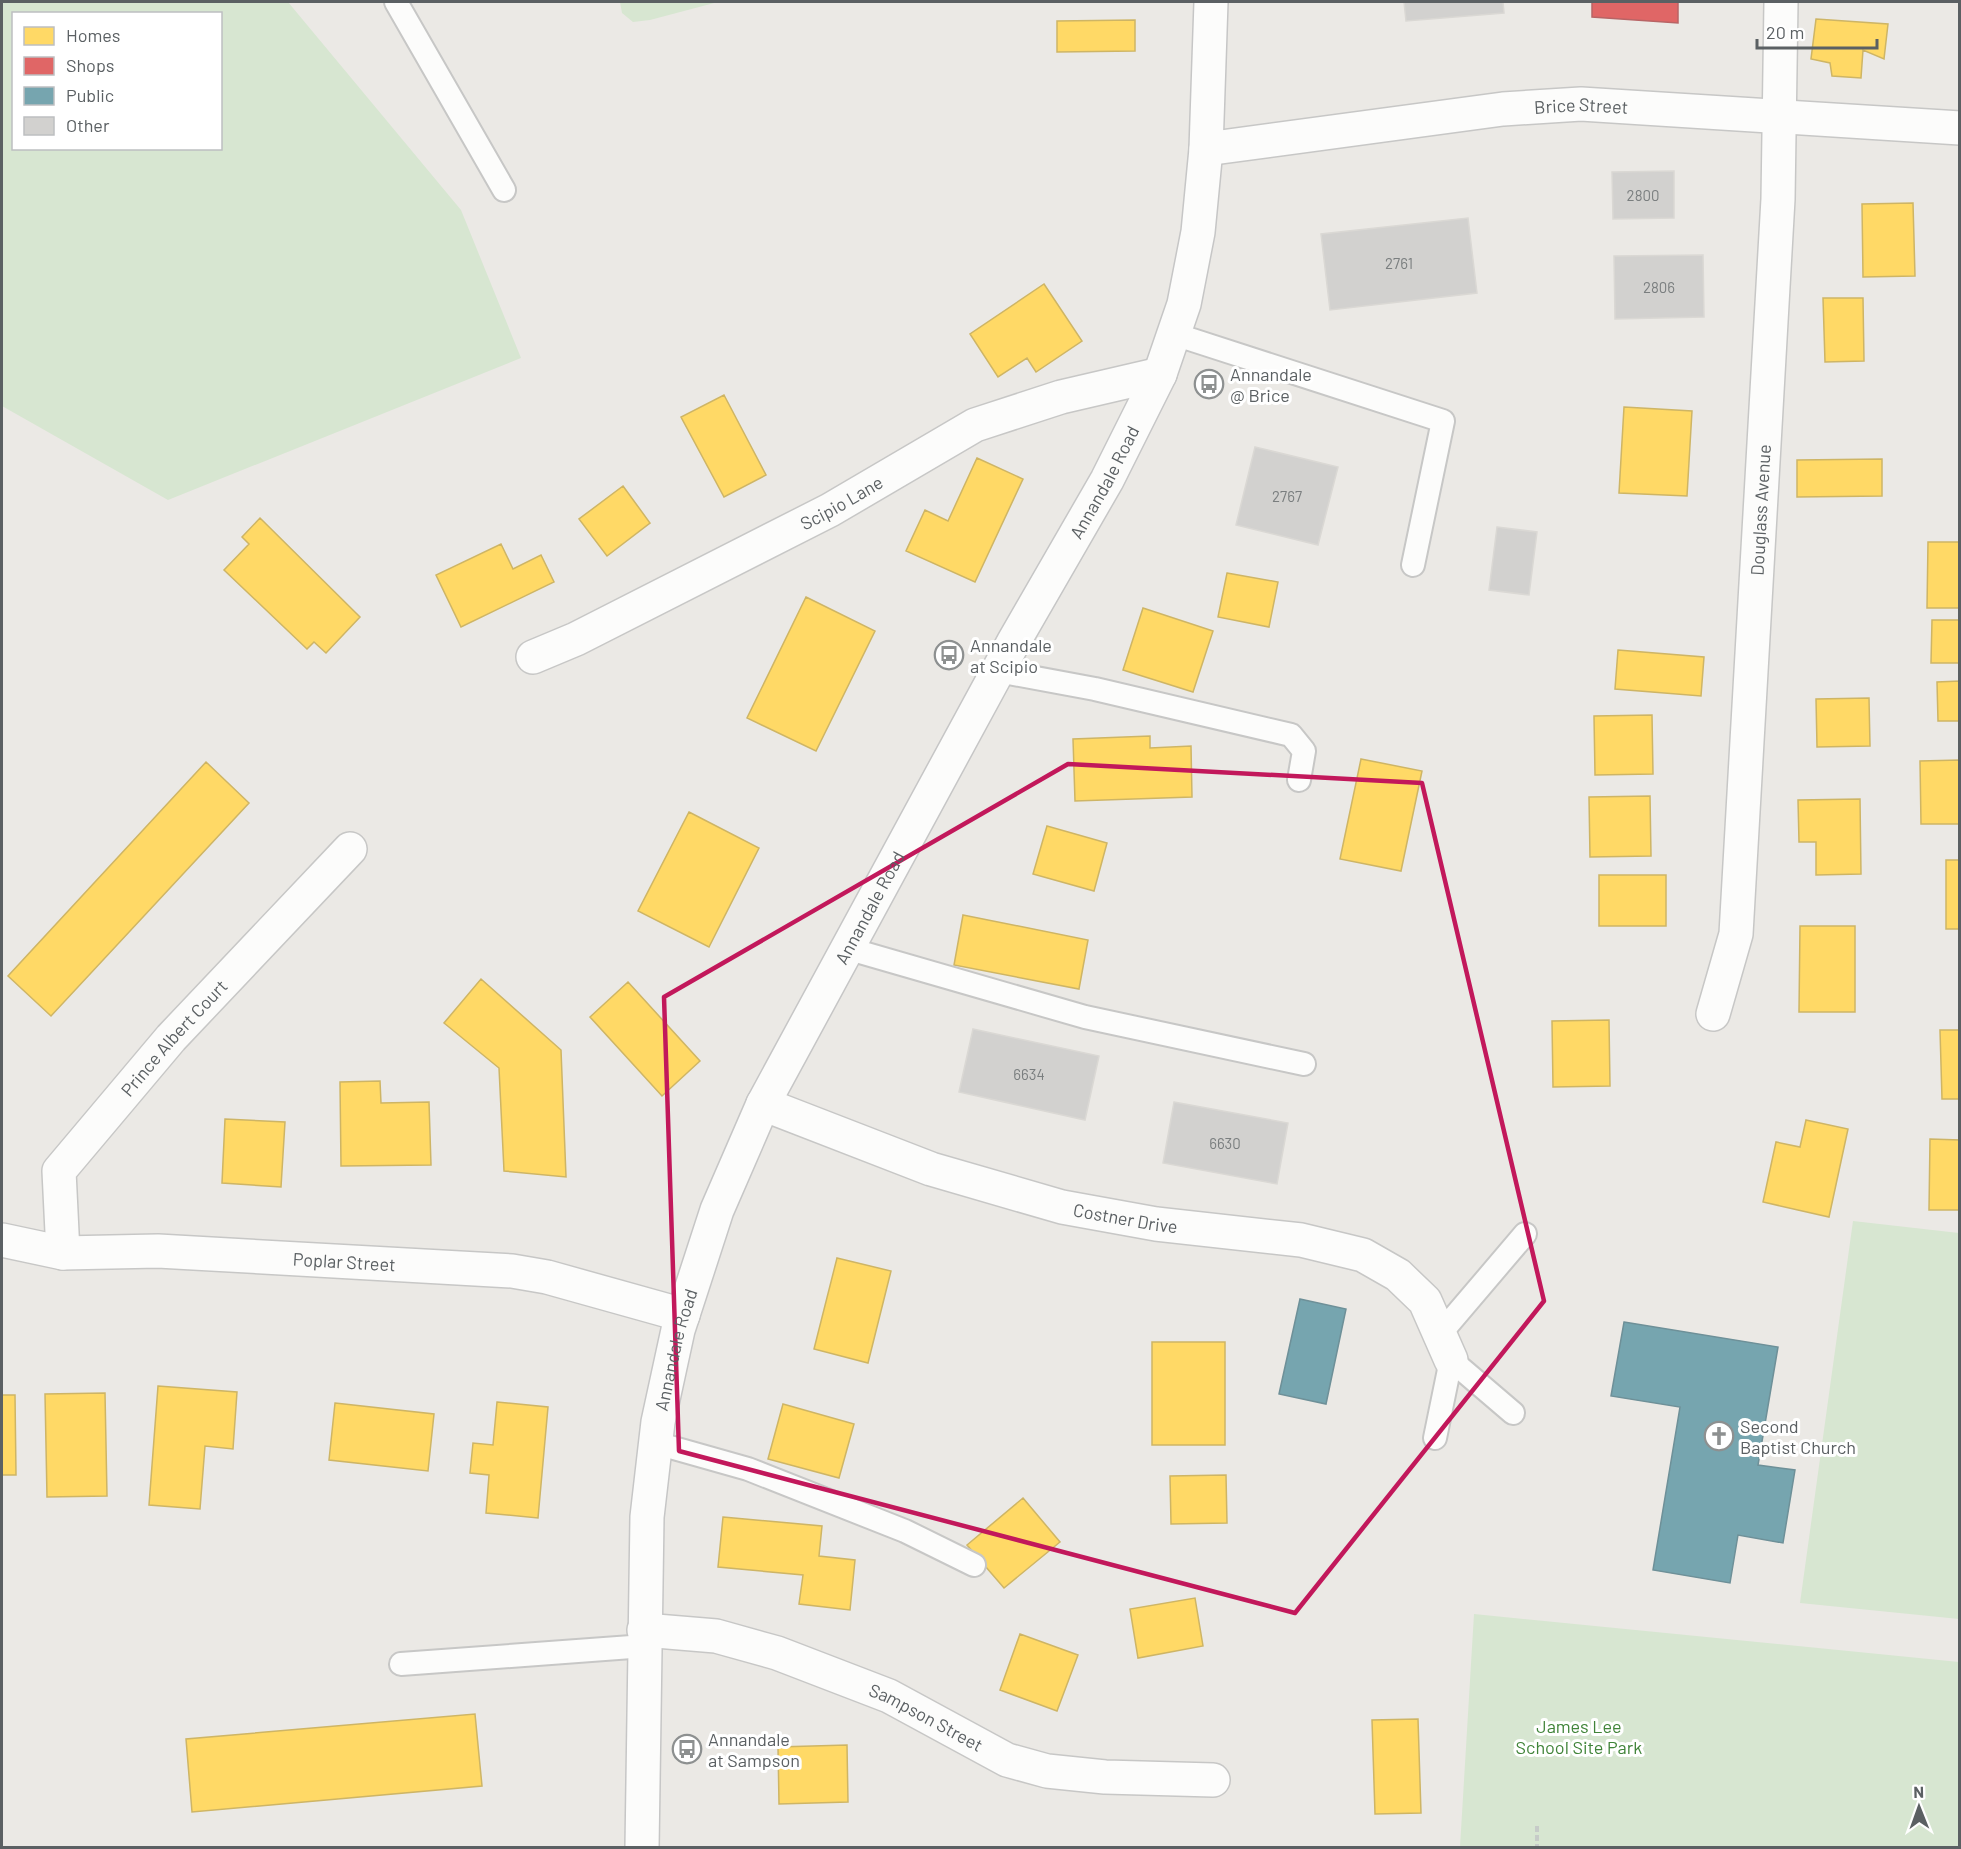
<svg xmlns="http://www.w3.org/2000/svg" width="1961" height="1849" font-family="Barlow,sans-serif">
<rect width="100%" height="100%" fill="#ebe9e5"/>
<path fill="#d7e6d1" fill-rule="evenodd" d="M2,2H288L461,210L521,358L168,500L2,406ZM14,14H220V148H14Z
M620,2H718L650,20L633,22L622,13Z
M1853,1221L1959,1233V1619L1800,1603Z
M1474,1614L1959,1662V1847H1460Z"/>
<path fill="#ffd966" stroke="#ceb565" stroke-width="1.5" d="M1816,19L1888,24L1884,59L1863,50L1861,78L1832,76L1830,63L1811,59Z
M1135,20V51L1057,52V21Z
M1913,203L1915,276L1863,277L1862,204Z
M1044,284L1082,341L1036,372L1027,358L998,377L970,334Z
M1823,298H1863L1864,361L1825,362Z
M724,395L766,475L724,497L681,417Z
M1624,407L1692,411L1687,496L1619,493Z
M977,458L1023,479L975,582L906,551L925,510L948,521Z
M1882,459V496L1797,497V460Z
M623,486L650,523L607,556L579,519Z
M260,518L360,617L326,653L314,642L307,649L224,570L249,544L242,537Z
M1928,542H1960V608H1927Z
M501,544L513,569L541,555L554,582L461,627L436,575Z
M1227,573L1278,582L1269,627L1218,617Z
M806,597L875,631L816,751L747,718Z
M1143,608L1213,631L1193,692L1123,670Z
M1932,620H1960V663H1931Z
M1618,650L1704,657L1701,696L1615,689Z
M1960,681V721H1938L1937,682Z
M1869,698L1870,746L1817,747L1816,699Z
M1652,715L1653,774L1595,775L1594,716Z
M1150,736V748L1191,746L1192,797L1075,801L1073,739Z
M1361,759L1422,771L1401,871L1340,859Z
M1960,760V824H1921L1920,761Z
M206,762L249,803L51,1016L8,976Z
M1650,796L1651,856L1590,857L1589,797Z
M1860,799L1861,874L1816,875V842H1799L1798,800Z
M689,812L759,848L709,947L638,911Z
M1047,826L1107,843L1094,891L1033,874Z
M1946,860H1960V929H1946Z
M1599,875H1666V926H1599Z
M963,915L1088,940L1079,989L954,965Z
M1800,926H1855V1012H1799Z
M481,979L561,1050L566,1177L504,1171L499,1068L444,1023Z
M628,982L700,1061L662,1096L590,1017Z
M1609,1020L1610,1086L1553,1087L1552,1021Z
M1940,1030H1960V1099H1942Z
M380,1081L381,1103L429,1102L431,1165L341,1166L340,1082Z
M225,1119L285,1122L281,1187L222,1183Z
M1806,1120L1848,1129L1829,1217L1763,1202L1776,1142L1800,1147Z
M1930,1139L1960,1140V1210H1929Z
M837,1258L891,1271L868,1363L814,1349Z
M1152,1342H1225V1445H1152Z
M158,1386L237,1392L233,1449L205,1446L200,1509L149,1505Z
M105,1393L107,1496L47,1497L45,1394Z
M2,1395H15L16,1475H2Z
M497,1402L548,1407L538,1518L486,1513L489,1475L470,1473L473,1443L493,1445Z
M335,1403L434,1414L428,1471L329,1460Z
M783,1404L854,1424L839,1478L768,1459Z
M1226,1475L1227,1523L1171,1524L1170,1476Z
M1023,1498L1060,1542L1004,1588L967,1545Z
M723,1517L822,1526L819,1556L855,1560L850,1610L799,1604L803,1575L718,1567Z
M1195,1598L1203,1646L1138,1658L1130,1609Z
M1020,1634L1078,1655L1057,1711L1000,1690Z
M475,1714L482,1786L192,1812L186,1739Z
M1418,1719L1421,1813L1375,1814L1372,1720Z
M847,1745L848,1802L779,1804L778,1747Z"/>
<path fill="#e06666" stroke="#b86465" stroke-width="1.5" d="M1592,2H1678V23L1592,17Z"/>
<path fill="#76a5af" stroke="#6e9098" stroke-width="1.5" d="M1300,1299L1346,1309L1326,1404L1279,1394Z
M1624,1322L1778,1347L1758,1465L1795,1470L1783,1543L1738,1535L1730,1583L1653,1570L1680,1407L1611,1396Z"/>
<path fill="#d2d1cf" stroke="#dad8d4" stroke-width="1.5" d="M1404,2H1503L1504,13L1406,21Z
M1674,171V218L1613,219L1612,172Z
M1468,218L1477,293L1330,310L1321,234Z
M1703,255L1704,317L1615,319L1614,256Z
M1255,447L1338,467L1318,545L1236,525Z
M1497,527L1537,532L1529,595L1489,590Z
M973,1029L1099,1056L1085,1120L959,1092Z
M1174,1102L1288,1123L1277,1184L1163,1163Z"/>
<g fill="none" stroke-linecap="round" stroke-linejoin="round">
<g stroke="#c7c7c6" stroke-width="26">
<path id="lane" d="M396,2L504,190
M1174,334L1443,421L1413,565
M998,671L1095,689L1291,735L1304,751L1299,780
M846,948L1085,1017L1304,1064
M1439,1335L1525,1234
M1435,1438L1451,1360L1513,1413
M656,1443L748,1469L905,1531L974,1565
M401,1664L645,1646"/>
</g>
<g stroke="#c7c7c6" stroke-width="36">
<g id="street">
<path id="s1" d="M1206,149L1503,109L1581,104L1960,128"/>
<path id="s2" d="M533,657L576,639L830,510L975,425L1061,397L1160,374"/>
<path id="s3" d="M1713,1014L1736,934L1778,199L1781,2"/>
<path id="s4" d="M763,1104L931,1169L1062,1207L1156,1224L1301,1240L1363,1255L1398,1275L1425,1301L1451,1360"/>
<path id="s5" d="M2,1240L63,1253L158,1251L512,1271L547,1277L683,1315"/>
<path id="s6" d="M63,1253L59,1171L171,1038L350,849"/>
<path id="s7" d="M644,1630L716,1636L777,1653L889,1696L1007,1760L1047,1771L1105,1777L1213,1780"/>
</g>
</g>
<g stroke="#c6c6c6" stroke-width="36">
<g id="secondary">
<path id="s8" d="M642,1848L647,1517L658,1422L678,1330L717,1210L763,1104L1013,643L1107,480L1160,374L1184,304L1198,232L1206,149L1211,2"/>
</g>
</g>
<path stroke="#c6cbc8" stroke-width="4" stroke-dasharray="6 3" stroke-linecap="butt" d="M1537,1826V1848"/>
<use href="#lane" stroke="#fcfcfb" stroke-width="22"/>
<use href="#street" stroke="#fcfcfb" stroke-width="33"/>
<use href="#secondary" stroke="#fcfcfb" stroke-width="33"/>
</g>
<path fill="none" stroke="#c2185b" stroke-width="4.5" stroke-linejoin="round" d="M1068,764L1422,783L1544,1301L1295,1613L679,1451L664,997Z"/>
<defs>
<g id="bus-ring" transform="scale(1.5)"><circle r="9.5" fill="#fff" stroke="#8d9090" stroke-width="1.5"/><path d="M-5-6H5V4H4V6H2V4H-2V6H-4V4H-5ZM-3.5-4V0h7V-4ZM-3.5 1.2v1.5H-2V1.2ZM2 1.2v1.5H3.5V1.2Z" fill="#8d9090"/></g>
<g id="church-ring" transform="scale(1.5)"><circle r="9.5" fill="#fff" stroke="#8d9090" stroke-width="1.5"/><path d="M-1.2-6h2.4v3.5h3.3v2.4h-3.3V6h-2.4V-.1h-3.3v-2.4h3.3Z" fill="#8d9090"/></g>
</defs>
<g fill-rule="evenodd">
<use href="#bus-ring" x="1209" y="384"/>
<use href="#bus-ring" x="949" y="655"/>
<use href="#church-ring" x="1719" y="1436"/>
<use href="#bus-ring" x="687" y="1749"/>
</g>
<g text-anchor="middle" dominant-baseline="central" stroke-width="6" stroke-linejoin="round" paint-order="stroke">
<g font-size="15" fill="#7a7e7f">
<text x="1643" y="195">2800</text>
<text x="1399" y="263">2761</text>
<text x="1659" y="287">2806</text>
<text x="1287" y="496">2767</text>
<text x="1029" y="1074">6634</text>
<text x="1225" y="1143">6630</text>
</g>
<g font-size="18" fill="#5b6063" stroke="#fff">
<text stroke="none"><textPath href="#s1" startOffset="378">Brice Street</textPath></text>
<text stroke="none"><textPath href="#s8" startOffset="1472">Annandale Road</textPath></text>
<text stroke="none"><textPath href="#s2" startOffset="345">Scipio Lane</textPath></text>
<text stroke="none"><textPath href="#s3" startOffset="508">Douglass Avenue</textPath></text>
<text stroke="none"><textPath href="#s8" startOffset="986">Annandale Road</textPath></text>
<text stroke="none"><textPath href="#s6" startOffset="258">Prince Albert Court</textPath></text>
<text stroke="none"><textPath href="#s4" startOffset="381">Costner Drive</textPath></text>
<text stroke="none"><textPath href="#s5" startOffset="344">Poplar Street</textPath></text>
<text stroke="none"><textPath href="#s8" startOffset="501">Annandale Road</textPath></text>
<text stroke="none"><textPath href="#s7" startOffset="298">Sampson Street</textPath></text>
</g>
<g font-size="18" fill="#5b6063" stroke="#fff" text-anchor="start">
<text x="1230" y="374">Annandale<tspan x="1230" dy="21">@ Brice</tspan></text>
<text x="970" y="645">Annandale<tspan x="970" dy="21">at Scipio</tspan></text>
<text x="1740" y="1426">Second<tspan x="1740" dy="21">Baptist Church</tspan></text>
<text x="708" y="1739">Annandale<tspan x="708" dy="21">at Sampson</tspan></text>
</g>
<g font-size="18" fill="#408439" stroke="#fff">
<text x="1579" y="1726">James Lee<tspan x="1579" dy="21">School Site Park</tspan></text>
</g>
</g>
<rect width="1961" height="1849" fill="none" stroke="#5b6063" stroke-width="6"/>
<rect x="12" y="12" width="210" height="138" fill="#ffffff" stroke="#bdbfc1" stroke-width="1.5"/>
<rect x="24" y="27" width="30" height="18" fill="#ffd966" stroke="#bdbfc1" stroke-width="1.5"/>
<text x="66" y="42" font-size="18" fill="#5b6063">Homes</text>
<rect x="24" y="57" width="30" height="18" fill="#e06666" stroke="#bdbfc1" stroke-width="1.5"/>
<text x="66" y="72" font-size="18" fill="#5b6063">Shops</text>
<rect x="24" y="87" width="30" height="18" fill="#76a5af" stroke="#bdbfc1" stroke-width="1.5"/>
<text x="66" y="102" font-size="18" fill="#5b6063">Public</text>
<rect x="24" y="117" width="30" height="18" fill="#d2d1cf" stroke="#bdbfc1" stroke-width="1.5"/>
<text x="66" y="132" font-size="18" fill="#5b6063">Other</text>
<g transform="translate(1919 1807) rotate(359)" stroke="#ffffff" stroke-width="4.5" paint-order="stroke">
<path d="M0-4.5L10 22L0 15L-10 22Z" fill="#5b6063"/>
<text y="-9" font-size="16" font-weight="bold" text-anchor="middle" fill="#5b6063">N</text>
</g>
<path d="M1757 39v9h120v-9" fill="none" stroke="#5b6063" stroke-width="3"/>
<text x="1766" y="39" font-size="18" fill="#5b6063" stroke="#ffffff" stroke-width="4.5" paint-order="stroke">20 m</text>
</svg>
